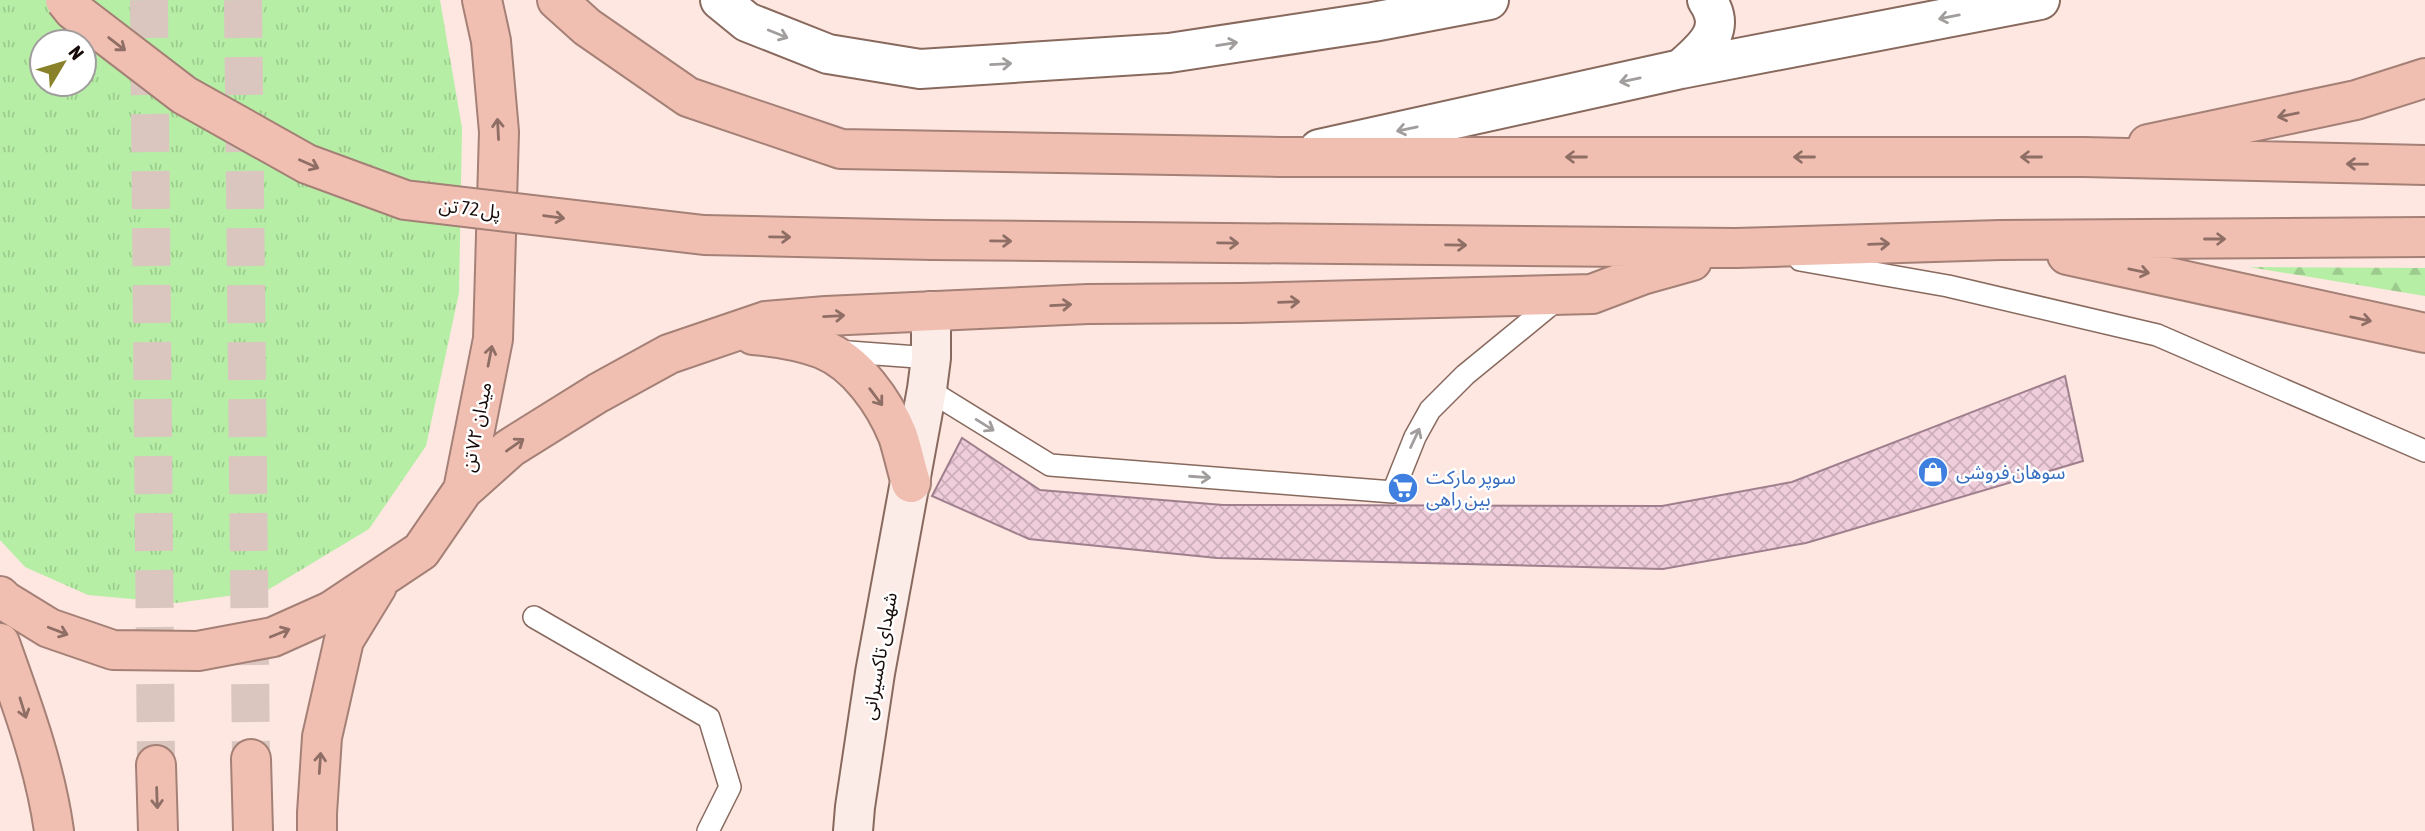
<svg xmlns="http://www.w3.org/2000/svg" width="2425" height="831" font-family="'Asap Condensed','Noto Sans Arabic',sans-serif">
<defs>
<pattern id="grass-tufts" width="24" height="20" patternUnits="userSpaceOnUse" patternTransform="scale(1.75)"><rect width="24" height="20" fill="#b6eea6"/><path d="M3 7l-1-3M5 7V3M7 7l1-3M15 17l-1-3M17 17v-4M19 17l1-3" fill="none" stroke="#9ccb8d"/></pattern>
<pattern id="forest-firs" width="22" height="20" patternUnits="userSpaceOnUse" patternTransform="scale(1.75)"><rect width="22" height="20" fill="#b6eea6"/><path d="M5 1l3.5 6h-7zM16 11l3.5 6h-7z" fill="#9ccb8d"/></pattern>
<pattern id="building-cross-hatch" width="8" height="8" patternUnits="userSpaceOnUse" patternTransform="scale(1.75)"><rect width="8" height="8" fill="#efcddb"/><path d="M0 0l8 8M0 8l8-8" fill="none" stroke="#ccafba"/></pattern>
</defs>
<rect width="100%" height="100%" fill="#fde7e0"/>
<path fill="url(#grass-tufts)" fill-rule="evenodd" d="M0,0H440L462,128L459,293L426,446L369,529L266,591L176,603L88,595L25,567L0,540ZM42,42H84V84H42Z"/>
<path fill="url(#forest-firs)" d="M2249,267L2425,268V296Z"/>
<path fill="url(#building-cross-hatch)" stroke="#9f7f8d" stroke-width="2" d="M2065,376L2083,461L1806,543L1663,569L1217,558L1029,539L932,496L962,438L1040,490L1223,505L1662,506L1792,482Z"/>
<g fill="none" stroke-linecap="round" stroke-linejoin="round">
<path stroke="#dac6bf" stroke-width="38" stroke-dasharray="38 19" stroke-linecap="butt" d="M149,0L156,765
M243,0L251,759"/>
<g stroke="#88695e" stroke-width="24">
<path id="lane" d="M1800,260L1948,286L2157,335L2425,451
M835,351L931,358
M927,389L1050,465L1393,492L1415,437L1430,410L1465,375L1559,298
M534,617L709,718L730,787L708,831"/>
</g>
<g stroke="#88695e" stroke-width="42">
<path id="street" d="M720,0L747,22L828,54L920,69L1169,53L1373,22L1489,0
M1681,69C1703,49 1728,31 1707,0
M1319,149L1681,69L2040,0"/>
</g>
<g stroke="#88695e" stroke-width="42">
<path id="secondary" d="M853,831L855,807L875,673L927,389L931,358V311"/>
</g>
<g stroke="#a48076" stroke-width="42">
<path id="highway" d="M557,0L587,27L688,97L841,149L1280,157H2084L2425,165
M2148,144L2356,100L2425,78
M933,240L1736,248L2000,240L2425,237
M2067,255L2425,333
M753,335C776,337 801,341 822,349C857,363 884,402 898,436C903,451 906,467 911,483
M463,490L510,448L598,393L669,354L766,321L826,316L1088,304L1241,303L1592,294L1642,275L1692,261
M0,596L5,601L49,628L113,650L198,651L273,637L331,611L421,551L463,490L493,339L499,132L491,41L482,0
M0,643C22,705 45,766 54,831
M251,759L253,831
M156,765L158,831
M317,831V813L322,737L344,640L377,586"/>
</g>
<use href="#lane" stroke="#fff" stroke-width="21"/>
<use href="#street" stroke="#fff" stroke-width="38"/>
<use href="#secondary" stroke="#fbece8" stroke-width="38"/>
<use href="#highway" stroke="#f1bfb2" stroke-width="38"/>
<g stroke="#a48076" stroke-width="42" stroke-linecap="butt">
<path id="highway-bridge" d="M65,0L73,10L184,95L307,164L405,200L704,235L933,240"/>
</g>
<use href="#highway-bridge" stroke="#f1bfb2" stroke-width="38"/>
</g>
<defs><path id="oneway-shaft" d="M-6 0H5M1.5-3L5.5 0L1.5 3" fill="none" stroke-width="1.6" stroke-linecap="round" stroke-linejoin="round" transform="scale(1.75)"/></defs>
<g stroke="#a19d9c">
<use href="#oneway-shaft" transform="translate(1949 17) rotate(169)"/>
<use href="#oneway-shaft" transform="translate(778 34) rotate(22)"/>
<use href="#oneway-shaft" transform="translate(1227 44) rotate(-9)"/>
<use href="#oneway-shaft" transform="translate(1001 64) rotate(-3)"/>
<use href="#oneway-shaft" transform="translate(1630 80) rotate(168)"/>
<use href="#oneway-shaft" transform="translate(1407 129) rotate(168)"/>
<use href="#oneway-shaft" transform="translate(985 425) rotate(32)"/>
<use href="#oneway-shaft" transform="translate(1415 438) rotate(-65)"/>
<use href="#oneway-shaft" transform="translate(1200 477) rotate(4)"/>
</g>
<g stroke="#8e6e65">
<use href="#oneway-shaft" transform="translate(117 44) rotate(38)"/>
<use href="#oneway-shaft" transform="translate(2288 115) rotate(168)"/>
<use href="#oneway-shaft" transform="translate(498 129) rotate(-93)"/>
<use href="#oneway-shaft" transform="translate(1576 157) rotate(180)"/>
<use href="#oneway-shaft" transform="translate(1804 157) rotate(180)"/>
<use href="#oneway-shaft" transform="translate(2031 157) rotate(180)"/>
<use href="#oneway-shaft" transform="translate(309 164) rotate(24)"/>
<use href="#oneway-shaft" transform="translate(2357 164) rotate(-179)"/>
<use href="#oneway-shaft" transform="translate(554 217) rotate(7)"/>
<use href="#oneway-shaft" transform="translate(780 237) rotate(1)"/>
<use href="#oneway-shaft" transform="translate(2215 239)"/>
<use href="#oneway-shaft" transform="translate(1001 241) rotate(1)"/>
<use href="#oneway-shaft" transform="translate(1228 243) rotate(1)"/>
<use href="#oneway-shaft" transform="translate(1879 244) rotate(-2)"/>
<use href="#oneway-shaft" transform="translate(1456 245) rotate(1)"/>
<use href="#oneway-shaft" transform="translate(2139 271) rotate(12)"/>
<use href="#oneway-shaft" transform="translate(1289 302) rotate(-2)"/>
<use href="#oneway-shaft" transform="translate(1061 305) rotate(-3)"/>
<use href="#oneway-shaft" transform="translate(834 316) rotate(-3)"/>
<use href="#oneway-shaft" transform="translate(2361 319) rotate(12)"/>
<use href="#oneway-shaft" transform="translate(490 356) rotate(-79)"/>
<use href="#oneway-shaft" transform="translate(876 397) rotate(53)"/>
<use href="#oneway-shaft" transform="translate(515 445) rotate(-35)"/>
<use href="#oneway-shaft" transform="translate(58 631) rotate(21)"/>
<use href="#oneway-shaft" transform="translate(280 633) rotate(-22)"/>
<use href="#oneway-shaft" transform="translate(23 708) rotate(73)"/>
<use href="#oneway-shaft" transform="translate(320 763) rotate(-86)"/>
<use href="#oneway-shaft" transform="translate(157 798) rotate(88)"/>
</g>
<defs>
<g id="shop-disc" transform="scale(1.575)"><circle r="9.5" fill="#3f7fe0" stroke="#fff"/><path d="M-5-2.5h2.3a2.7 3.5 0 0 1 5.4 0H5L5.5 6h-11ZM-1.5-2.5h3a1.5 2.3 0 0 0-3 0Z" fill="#fff"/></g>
<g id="supermarket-disc" transform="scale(1.575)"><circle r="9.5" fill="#3f7fe0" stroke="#fff"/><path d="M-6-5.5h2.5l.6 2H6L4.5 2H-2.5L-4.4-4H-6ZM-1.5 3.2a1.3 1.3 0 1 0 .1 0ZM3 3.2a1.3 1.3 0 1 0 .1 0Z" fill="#fff"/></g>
</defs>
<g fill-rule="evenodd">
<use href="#shop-disc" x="1933" y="472"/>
<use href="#supermarket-disc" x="1403" y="488"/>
</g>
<g text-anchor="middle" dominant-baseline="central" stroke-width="5" stroke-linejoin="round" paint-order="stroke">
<g font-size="19" fill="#150a07" stroke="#fff">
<text transform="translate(470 208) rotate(7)">پل 72 تن</text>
<text transform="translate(476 427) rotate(-79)">میدان ۷۲ تن</text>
<text transform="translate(879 656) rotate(-80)">شهدای تاکسیرانی</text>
</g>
<g font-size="19" fill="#366cbe" stroke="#fff" text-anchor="start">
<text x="1956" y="472">سوهان فروشی</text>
<text x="1426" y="477">سوپر مارکت<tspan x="1426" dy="22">بین راهی</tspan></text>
</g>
</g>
<g transform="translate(63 63) rotate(52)"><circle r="33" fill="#ffffff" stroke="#a19d9c" stroke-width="2"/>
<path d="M0-5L12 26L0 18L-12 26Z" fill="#8a822a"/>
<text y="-10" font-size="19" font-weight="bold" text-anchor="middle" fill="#150a07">N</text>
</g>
</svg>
